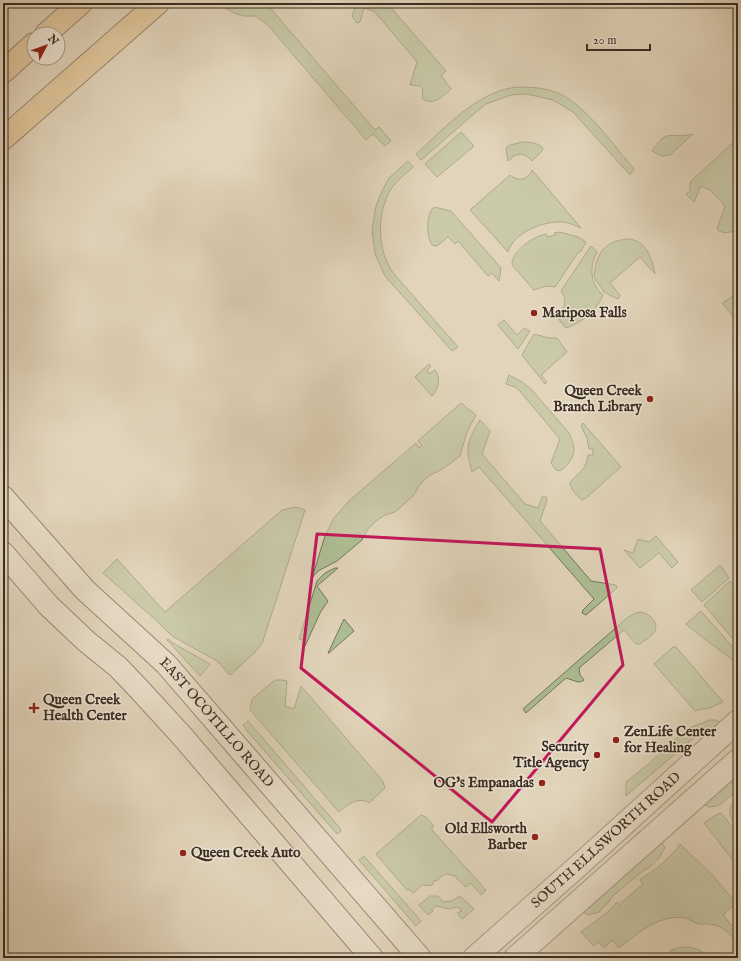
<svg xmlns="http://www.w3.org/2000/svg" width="741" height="961" font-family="'IM FELL English',serif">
<rect width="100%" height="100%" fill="#e1d4ba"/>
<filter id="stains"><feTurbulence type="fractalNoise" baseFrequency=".005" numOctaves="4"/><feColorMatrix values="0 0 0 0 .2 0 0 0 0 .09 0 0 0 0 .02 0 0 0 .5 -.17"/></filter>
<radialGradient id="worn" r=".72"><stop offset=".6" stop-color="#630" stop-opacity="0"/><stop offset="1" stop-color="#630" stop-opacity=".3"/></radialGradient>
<path fill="#adbe94" stroke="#74765c" d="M223,3H266L375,130L379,127L391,141L385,146L373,134L366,140L267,24L255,16H244L234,13L220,5Z
M357,3H387L446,71L441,75L451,89C443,96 433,107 422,98L423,89L420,86L410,85L417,62L374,11L364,8L360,22L357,23L352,16Z
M519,87C533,87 545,88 558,93C585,104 615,147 634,169L630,175L573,112L553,100L531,95L522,94L511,95L486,104L476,112L421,160L416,154C444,129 479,89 519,87Z
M461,132L473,145V147L437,177L425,164Z
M693,134L670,155L662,156L652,151C668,126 671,140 693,134Z
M738,138V230C731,232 722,235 717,229L725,206L710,190L701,186L694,202L686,194L690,191V182Z
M523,142C529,142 539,143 543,148L542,151L532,161C526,154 520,152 512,157V158L508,161L506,148L510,145Z
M408,161L413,167C406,174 397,180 391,189C376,214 377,251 394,274L458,347L452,351L385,276L375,254L372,230L376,206L382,191L389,178Z
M532,170L581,228C575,225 569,223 563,222C543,221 514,232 508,252L470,210L510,175C518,182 528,180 532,170Z
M434,207L451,211L501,268L499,281L492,273L488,276L458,241L455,244L448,237L437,246L432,245C426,236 426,213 434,207Z
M560,232L578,237L586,242L581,251L577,254L555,287L546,286L534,290L512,265C512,250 533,237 546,234L547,237L555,235L554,233Z
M628,239C646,240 652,258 655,274L640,257L610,283L620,295L618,299L604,292C602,287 596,283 594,276C596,255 603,241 628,239Z
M591,246L597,252C589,267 590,284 603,295C596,311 583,322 566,328L556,316C565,310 568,300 561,291Z
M738,293V328L735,325L732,315L722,303Z
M504,320L517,335L524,328L530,331L518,349L498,325Z
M534,334L549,338H557L567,352L541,375L547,382L545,384L522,355Z
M429,364L431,366L427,370L429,374L435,370C441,379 439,388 432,396L415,377Z
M509,375L522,382L531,389L569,433C577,449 576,459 560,471L556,470L551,463L560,439L519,390L515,387L506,384Z
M461,403L476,415L467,432L460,456L444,468L427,477L419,486L414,495L395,512L385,515L376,521L368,529L362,540L337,561L318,571L312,578L325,536L334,518L349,501L416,443L419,448L422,446L418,441Z
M480,420L490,431L482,454L525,504L538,508L542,497H546L547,500L540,521L591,581L616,585L617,588L586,615L582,613L583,610L594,599L479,467L472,472C471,466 468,459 468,453C467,442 474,429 480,420Z
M583,423L621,467L586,498L582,500C577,496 570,489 570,483C578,472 586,472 588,455H593V449H589L587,438L581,426Z
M296,507L305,510L262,644L254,653L230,675L217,661L172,636L158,622L103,573L117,559L165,612L282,510Z
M656,536L678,562L672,568L659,553L640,568L624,550L633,553L638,539L649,542Z
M720,565L729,578L702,602L691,590Z
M335,568H338L317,586L328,601L320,613L305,646L302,647L305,641L299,639L317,581L325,573Z
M730,581L738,588V645L704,605Z
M701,611L738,653V664L693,630L686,624Z
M640,612C648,613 659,621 655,631C653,636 644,641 640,644H636L624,630L579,668L580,675L584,680L583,681L578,682L566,678L526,713L523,709L628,617L636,613Z
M344,619L354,631L329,653H328Z
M168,639L173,643L210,664L200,676L167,640Z
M673,647H676L723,702L710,708L697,710L695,711L654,664Z
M275,680H282L287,681L285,706L294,709L301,686L382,780L385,788L369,803C359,796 346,805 339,812L250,710L252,699Z
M710,720H716L721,723L712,731L697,735L626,796V782L651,762L687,729Z
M248,721L340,828L341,831L337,834L248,732L243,725Z
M738,774V790L722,803L717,806L709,807L704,804Z
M738,798V828C728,816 726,809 738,798Z
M721,813L738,834V859L734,862L704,823L714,816Z
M421,815L426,817L434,826L432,827V830L486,890L481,895L471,883L466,887L456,878V876L446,874L440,877V878L436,881L435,880L432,885L425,886L424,884L413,893L409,889L407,890L376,854Z
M662,842L665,848L659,858L651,866L640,873L613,896L608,903L599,912L588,915L583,912Z
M680,844L713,876L736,903L723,915L738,933V944C730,933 722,925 708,924C705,923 702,925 699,924C694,923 690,919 685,918C659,914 638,933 619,948L612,940L604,948L599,942L594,946L581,932L608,912L617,902L619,905L643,884L640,880L661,865L677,849Z
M364,856L421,921L416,926L359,860Z
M430,896H438L443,902L452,901L458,897H461L474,909L462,919L457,913L462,911L457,907L449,909L436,906L431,910L433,911L428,915L419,905Z
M682,947C695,947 701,950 711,958H669L668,955L671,950Z"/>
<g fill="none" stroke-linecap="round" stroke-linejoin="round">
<g stroke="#645749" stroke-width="24">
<g id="tertiary">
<path id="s1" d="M474,958L577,867L738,721"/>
<path d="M515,958L738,760"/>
</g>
</g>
<g stroke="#3a2d23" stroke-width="24">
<g id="secondary">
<path id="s2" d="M3,497L85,590L166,664L420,958"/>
<path d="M3,553L49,606L86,641L118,667L138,688L182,736L372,958"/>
</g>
</g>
<g stroke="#3a2d23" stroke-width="24">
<path id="primary" d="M46,34L81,3
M3,72L34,44
M3,139L158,3"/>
</g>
<use href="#tertiary" stroke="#ece3d2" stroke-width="22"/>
<use href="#secondary" stroke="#ece3d2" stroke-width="22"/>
<use href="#primary" stroke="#e0ba7d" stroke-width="22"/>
</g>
<path d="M0 0H741V961H0ZM317,534L600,549L623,665L492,822L301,668Z" fill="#e1d4ba" fill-opacity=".55" fill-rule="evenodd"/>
<path fill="none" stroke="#c2185b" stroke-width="3" stroke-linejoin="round" d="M317,534L600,549L623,665L492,822L301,668Z"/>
<g fill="#8f2418" stroke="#ece3d2" stroke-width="1.5">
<circle cx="534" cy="313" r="4"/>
<circle cx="650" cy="399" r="4"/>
<path d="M32 702h4v4h4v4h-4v4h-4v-4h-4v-4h4z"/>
<circle cx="616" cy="740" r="4"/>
<circle cx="597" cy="755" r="4"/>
<circle cx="542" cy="783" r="4"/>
<circle cx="535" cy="837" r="4"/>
<circle cx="183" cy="853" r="4"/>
</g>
<g text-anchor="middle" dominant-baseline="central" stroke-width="3" stroke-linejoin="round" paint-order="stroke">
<g font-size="14" font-weight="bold" fill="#3a2d23" stroke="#ece3d2" text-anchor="start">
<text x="542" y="313">Mariposa Falls</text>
<text x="642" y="391" text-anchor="end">Queen Creek<tspan x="642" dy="16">Branch Library</tspan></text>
<text x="43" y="700">Queen Creek<tspan x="43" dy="16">Health Center</tspan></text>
<text x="624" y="732">ZenLife Center<tspan x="624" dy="16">for Healing</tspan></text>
<text x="589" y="747" text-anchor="end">Security<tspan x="589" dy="16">Title Agency</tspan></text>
<text x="534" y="783" text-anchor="end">OG's Empanadas</text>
<text x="527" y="829" text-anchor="end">Old Ellsworth<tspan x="527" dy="16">Barber</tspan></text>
<text x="191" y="853">Queen Creek Auto</text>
</g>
<g font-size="14" fill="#3a2d23" stroke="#ece3d2">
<text stroke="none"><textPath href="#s2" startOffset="311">EAST OCOTILLO ROAD</textPath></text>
<text stroke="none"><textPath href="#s1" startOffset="177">SOUTH ELLSWORTH ROAD</textPath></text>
</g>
</g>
<rect width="741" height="961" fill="none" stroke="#e1d4ba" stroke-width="16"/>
<rect x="4" y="4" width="733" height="953" fill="none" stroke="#3a2d23" stroke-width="2"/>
<rect x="8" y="8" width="725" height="945" fill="none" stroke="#3a2d23"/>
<g transform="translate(46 46) rotate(49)"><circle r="19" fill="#ece3d2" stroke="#a59a8c"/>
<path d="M0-3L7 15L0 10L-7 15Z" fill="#8f2418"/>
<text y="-6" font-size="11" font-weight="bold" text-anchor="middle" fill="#3a2d23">N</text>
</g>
<path d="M587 44v6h63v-6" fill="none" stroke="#3a2d23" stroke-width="2"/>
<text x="593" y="44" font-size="12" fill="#3a2d23" stroke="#ece3d2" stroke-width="3" paint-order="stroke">20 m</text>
<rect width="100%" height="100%" filter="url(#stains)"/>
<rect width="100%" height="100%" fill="url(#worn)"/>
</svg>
